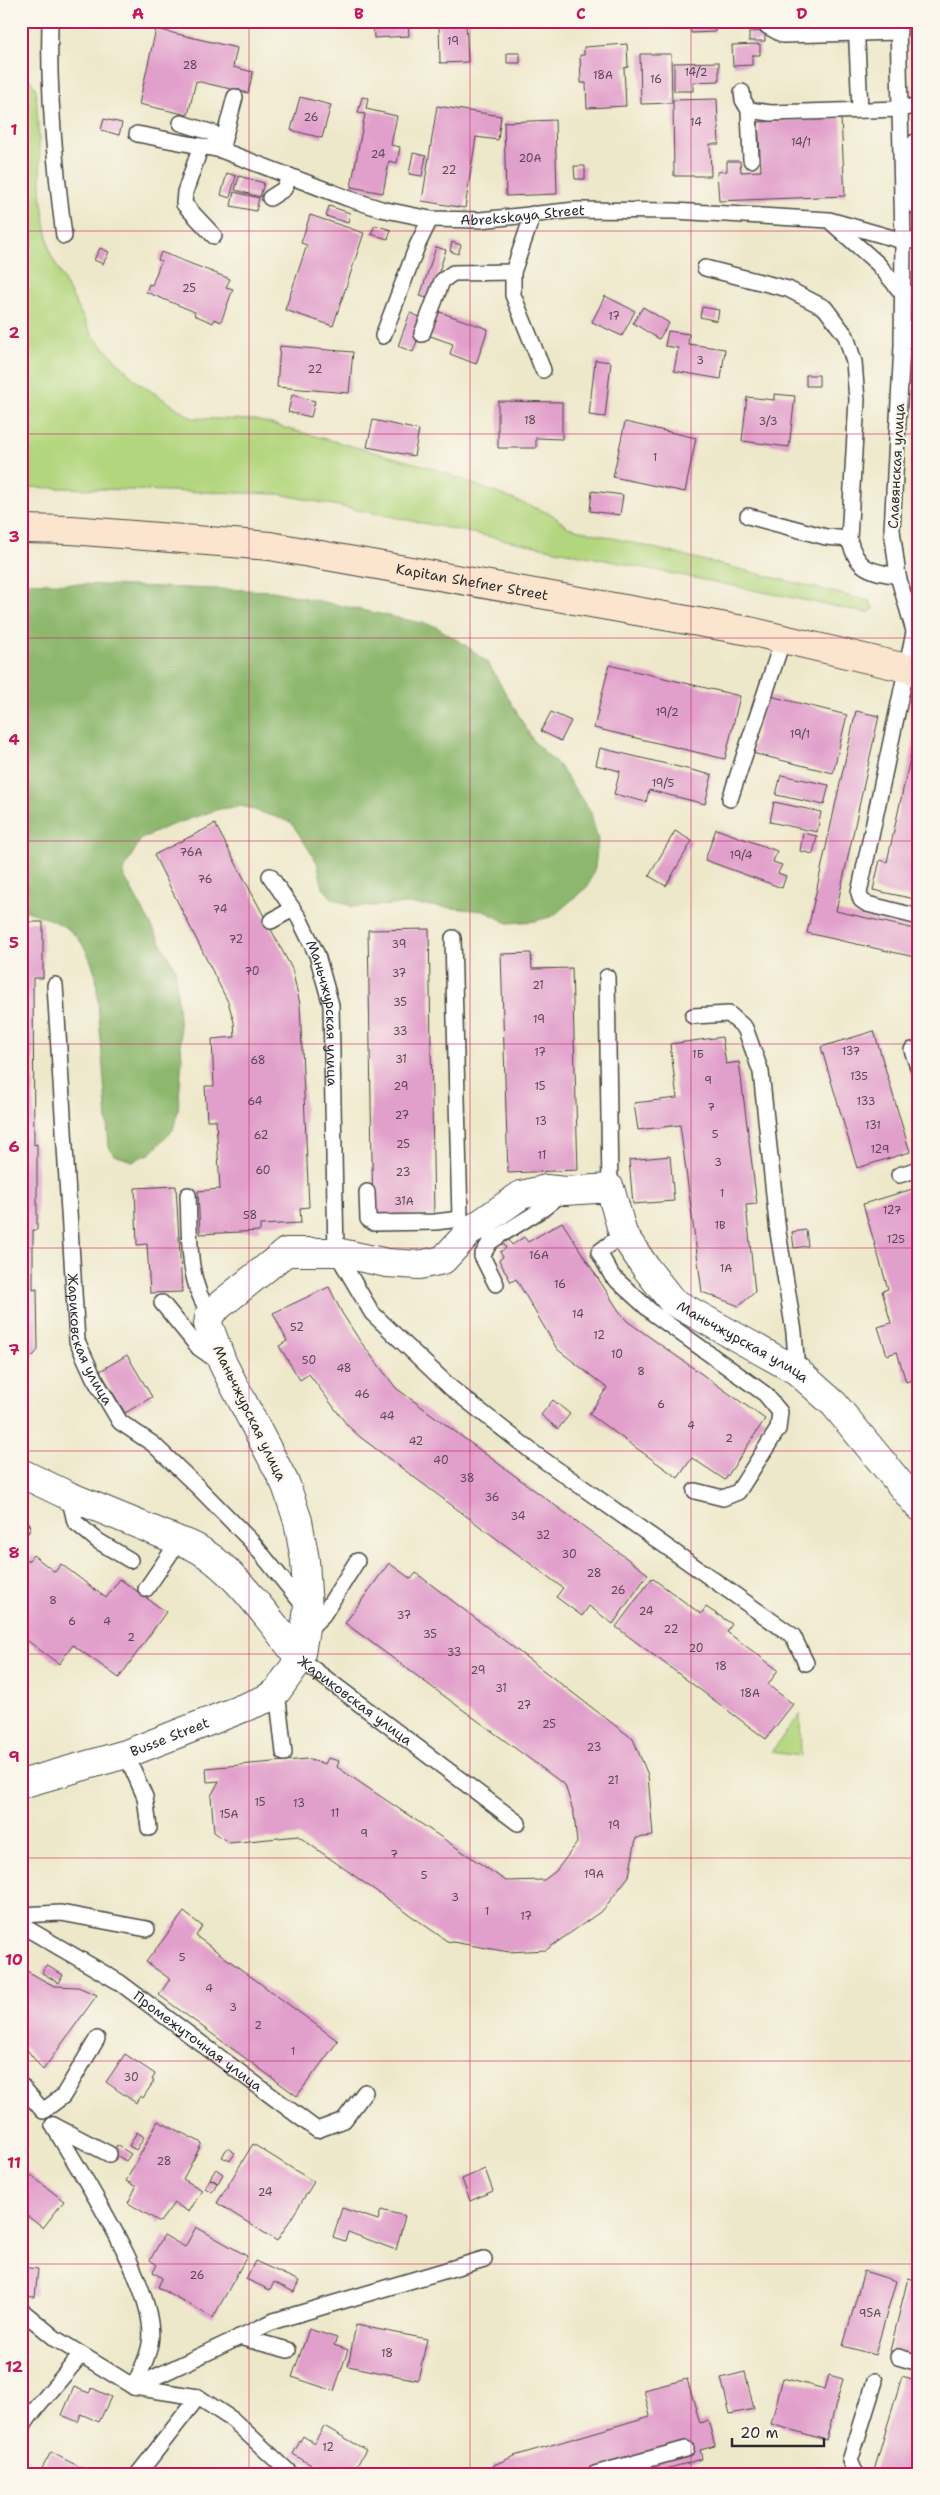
<svg xmlns="http://www.w3.org/2000/svg" width="940" height="2495" font-family="'Shantell Sans',sans-serif">
<rect width="100%" height="100%" fill="#fbf7ec"/>
<filter id="ink" filterUnits="userSpaceOnUse"><feTurbulence type="fractalNoise" baseFrequency=".02" numOctaves="2"/><feDisplacementMap in="SourceGraphic" scale="10" xChannelSelector="R" yChannelSelector="G"/><feConvolveMatrix kernelMatrix="1 2 1 2 8 2 1 2 1" color-interpolation-filters="sRGB"/></filter>
<filter id="wash" filterUnits="userSpaceOnUse"><feTurbulence type="fractalNoise" baseFrequency=".0096" numOctaves="4" result="noise"/><feDisplacementMap in="SourceGraphic" scale="20" xChannelSelector="R" yChannelSelector="G"/><feGaussianBlur stdDeviation="1.12" result="paint"/><feColorMatrix in="noise" values="0 0 0 0 0 0 0 0 0 0 0 0 0 0 0 0 0 1.4 0 .05"/><feComposite in="paint" operator="in"/></filter>
<g filter="url(#wash)">
<rect width="100%" height="100%" fill="#eee8cb"/>
<path fill="#b2d67e" stroke="#6e8054" d="M21,78L30,80L36,89L42,203L50,253L92,335L136,381L192,418L256,420L429,467L551,514L568,527L869,601L874,609L867,613L279,494L21,487Z
M800,1714L801,1756L771,1752Z"/>
<path fill="#8db76d" stroke="#5c714c" d="M21,582L273,591L435,626L468,647L488,663L534,742L560,767L591,813L598,841L595,867L588,886L553,916L535,921L508,923L484,911L410,904L353,907L333,899L323,888L317,862L291,822L242,806L219,809L166,827L141,839L124,869L125,878L175,968L182,1059L178,1111L173,1130L151,1153L132,1161L114,1155L109,1147L96,976C82,929 65,924 21,909Z"/>
<g id="blocks">
<path fill="#e19fcb" d="M373,21H408L409,36L374,38Z
M439,21H466L468,62L440,63Z
M679,21H715V32L691,33V26H679Z
M156,29L237,48L233,67L253,72L248,93L196,81L188,115L139,104Z
M765,31V41H749V32Z
M627,44L628,67L624,68L626,106L587,108L586,83H581L580,55H584V47Z
M760,44V55H752V65L733,66L732,45Z
M507,53H520V63H507Z
M640,54H671L672,103L641,104Z
M719,62V81L693,82V91H674V63Z
M300,97L331,105L322,138L291,130Z
M362,97L368,98L366,109L397,116L391,145L400,147L397,163L389,161L383,193L351,187L365,114L358,113Z
M717,99L719,144H710L711,176H674L673,100Z
M437,106L501,116L498,140L476,137L465,208L422,201Z
M841,118L845,196L719,201L717,172L727,171V161H740L741,172L761,171L758,122Z
M104,119L122,123L119,135L101,130Z
M555,120L557,194L506,196L504,122Z
M413,153L426,156L422,176L409,174Z
M574,166H585V179H575Z
M227,173L236,176L230,198L221,195Z
M239,176L264,183L260,197L235,190Z
M234,192L259,198L256,211L231,206Z
M329,206L350,213L348,223L326,216Z
M310,215L364,233L333,326L285,310L307,245L301,243Z
M375,225L391,230L388,239L371,234Z
M452,242L461,245L458,254L450,251Z
M436,247L446,250L430,299L420,296Z
M100,248L109,252L103,264L94,260Z
M161,252L230,279L226,287L233,289L221,322L214,319L213,323L194,315L195,312L146,292L149,284L152,285L161,261L158,260Z
M605,296L635,311L622,336L592,322Z
M643,307L669,323L659,339L633,323Z
M702,307L719,310L717,321L700,317Z
M434,310L488,329L476,364L450,354L453,344L425,334Z
M410,313L425,319L413,352L398,346Z
M668,331L689,334L688,344L725,349L721,379L674,371L678,348L665,346Z
M280,346L353,352L349,393L277,387Z
M595,360L611,362L605,417L589,415Z
M806,375H819V386H806Z
M774,394L795,396L789,447L742,441L747,397L774,400Z
M292,395L315,401L311,417L288,412Z
M498,401L562,402V439L536,438V448H498Z
M373,420L419,430L414,456L367,447Z
M625,422L696,438L685,492L613,477Z
M592,491L623,495L620,515L590,511Z
M609,665L740,696L725,759L594,728Z
M766,695L847,715L833,773L752,753Z
M856,711L879,716L836,911L919,930V958L807,933Z
M551,712L571,721L561,741L541,731Z
M914,740L919,741V900L873,890L880,860L887,862Z
M600,748L712,775L705,804L649,790L646,802L614,794L620,771L596,765Z
M781,775L829,785L824,805L776,795Z
M774,802L821,812L817,832L770,822Z
M215,824L292,969L300,1004L309,1207L300,1208L301,1223L260,1225V1231L200,1234L198,1191L220,1189L216,1120H207L205,1086H214L212,1039L235,1037L234,1022L228,1002L154,855Z
M716,829L777,851L773,862L782,865L778,873L786,876L782,888L705,860Z
M675,831L692,841L666,886L649,876Z
M803,833L817,836L813,854L800,851Z
M21,922H43V978H33L34,1145L37,1144V1230H33V1290L37,1289L38,1350L33,1356L21,1359Z
M429,929L434,1215L373,1216L368,930Z
M531,953L532,969L572,968L578,1170L508,1173L501,954Z
M874,1031L910,1152L857,1168L821,1047Z
M722,1037L726,1064L739,1062L757,1204L746,1205L755,1292L739,1306L702,1292L680,1125L638,1130L634,1103L677,1098L670,1044Z
M670,1156L674,1201L633,1204L629,1160Z
M176,1186L182,1292L150,1293L147,1244L137,1245L135,1188Z
M916,1188L919,1197V1378L906,1382L897,1352L887,1355L878,1327L891,1323L882,1291L888,1289L863,1204Z
M497,1222L512,1245L524,1237L528,1242L562,1222L619,1311L627,1321L765,1419L725,1480L692,1458L678,1478L589,1414L607,1388L557,1349L516,1279L511,1282L499,1260L503,1257L500,1252L506,1248L492,1225Z
M806,1230L808,1246L794,1248L792,1232Z
M329,1287L342,1313L360,1341L396,1388L648,1574L613,1624L589,1606L582,1616L556,1597L563,1588L360,1437L347,1425L309,1374L300,1380L279,1346L287,1341L273,1313Z
M127,1355L152,1397L125,1413L100,1371Z
M553,1400L570,1414L558,1429L541,1415Z
M33,1555L55,1572L61,1564L106,1598L120,1579L166,1612L119,1678L73,1645L59,1664L21,1636V1556L28,1561Z
M389,1563L411,1579L416,1573L633,1739L648,1775L653,1836L636,1838L629,1876L603,1910L546,1950L509,1952L447,1941L298,1836L229,1843L214,1832L211,1796L219,1781L207,1782L206,1768L307,1759L325,1764L328,1758L339,1761L337,1767L506,1881L544,1880L556,1871L577,1843L574,1814L565,1785L345,1623Z
M652,1578L701,1614L706,1607L732,1624L727,1632L778,1670L768,1685L793,1704L766,1739L616,1627Z
M184,1912L202,1926L196,1936L338,2041L297,2096L159,1995L170,1979L146,1962Z
M46,1965L63,1975L59,1983L42,1973Z
M27,1971L54,1986L78,1987L97,1995L43,2070L21,2042V1980Z
M125,2054L155,2074L152,2080L154,2081L143,2098L140,2096L136,2103L106,2082Z
M158,2121L202,2143L183,2179L202,2190L189,2212L174,2203L160,2222L128,2203L136,2187L126,2181Z
M137,2132L144,2137L136,2150L129,2146Z
M253,2144L314,2182L277,2241L217,2203Z
M117,2145L131,2154L126,2161L113,2153Z
M227,2148L235,2153L230,2161L222,2157Z
M216,2169L223,2174L218,2183L210,2178Z
M485,2169L493,2191L470,2201L462,2179Z
M27,2172L64,2201L43,2228L21,2211V2180Z
M210,2179L217,2183L212,2192L205,2188Z
M342,2208L378,2220L381,2210L405,2216L396,2250L348,2232L345,2241L333,2237Z
M196,2227L247,2256L213,2318L158,2287L162,2278L153,2272L157,2265L150,2260L164,2235L185,2247Z
M255,2261L299,2281L294,2292L274,2282L270,2290L246,2279Z
M21,2267L38,2269L35,2297L21,2296Z
M864,2271L896,2281L875,2355L843,2346Z
M908,2278L919,2281V2359L890,2351Z
M356,2325L427,2339L418,2380L348,2366Z
M309,2329L337,2338L334,2345L348,2350L334,2391L292,2377Z
M745,2372L754,2409L730,2414L721,2378Z
M829,2375L843,2379L826,2440L771,2424L783,2378L825,2389Z
M902,2376L919,2381V2474H873Z
M687,2379L700,2423L708,2420L715,2446L700,2450L702,2459L648,2474H489L494,2465L514,2456L650,2416L644,2390Z
M74,2387L89,2393L92,2388L111,2397L99,2422L81,2414L78,2422L62,2415Z
M324,2426L366,2450L352,2474H333L318,2465L316,2468L293,2454L303,2436L314,2443Z
M51,2452L62,2458L94,2474H39Z"/>
</g>
</g>
<g filter="url(#ink)">
<use href="#blocks" fill-opacity="0" stroke="#484743" stroke-width="1"/>
<g fill="none" stroke-linecap="round" stroke-linejoin="round">
<g stroke="#484743" stroke-width="18">
<g id="service">
<path d="M50,21C48,94 55,164 64,236"/>
<path d="M766,21L767,26L783,35L899,32"/>
<path d="M856,21L860,110"/>
<path d="M898,21L903,241L902,346L892,530L898,576L914,631"/>
<path d="M742,92L743,100L749,110L771,113L901,109L919,105"/>
<path d="M749,110L751,160"/>
<path d="M181,123L213,133L221,150L235,97"/>
<path id="s1" d="M137,134L221,150L347,198L381,209L430,219L480,220L576,210L674,211L829,220L903,241L919,240"/>
<path d="M915,142L916,206L919,208"/>
<path d="M201,146L185,192L184,204L214,236"/>
<path d="M270,198L284,189L290,176"/>
<path d="M533,214L513,272V295L543,370"/>
<path d="M832,223L878,264L902,293"/>
<path d="M705,268L788,289L825,308L846,336L854,362L857,400L849,539C857,570 870,571 898,576"/>
<path d="M422,334L442,281L453,273L513,272"/>
<path d="M383,336L417,246L430,219"/>
<path d="M748,516L826,537L849,539"/>
<path d="M919,609L859,893L861,900L867,904L919,917"/>
<path d="M730,799L783,639"/>
<path id="s2" d="M270,876L299,918L317,955L331,1005L336,1252L372,1313L451,1388L535,1454L793,1636L806,1663"/>
<path d="M271,921L293,909"/>
<path d="M453,938L460,1219L471,1230"/>
<path d="M607,977L610,1188"/>
<path id="s3" d="M55,985L77,1341L94,1378L120,1422L153,1444L198,1487L251,1541L305,1607"/>
<path d="M693,1016L729,1014L745,1028L761,1072L778,1232L794,1332L797,1371"/>
<path d="M912,1050L919,1070"/>
<path d="M899,1175L919,1169"/>
<path d="M367,1192L368,1219L374,1223L435,1222L460,1219"/>
<path d="M188,1195C190,1232 186,1282 210,1313"/>
<path d="M504,1233L544,1208L565,1191"/>
<path d="M623,1234L599,1252L612,1276L654,1314L765,1394L780,1412L778,1429L738,1492L723,1498L695,1491"/>
<path d="M496,1284L482,1256L490,1242L499,1236"/>
<path d="M162,1303L199,1348L219,1362"/>
<path d="M69,1496L75,1522L98,1541L130,1560"/>
<path d="M21,1527H22"/>
<path d="M146,1589L179,1541"/>
<path d="M307,1631L323,1615L357,1561"/>
<path id="s4" d="M300,1659L518,1823"/>
<path d="M277,1691L284,1753"/>
<path d="M126,1754L145,1797L149,1828"/>
<path d="M21,1915L61,1913L147,1929"/>
<path id="s5" d="M21,1925L119,1982L317,2130L344,2120L365,2092"/>
<path d="M21,2085L43,2111L63,2096L97,2039"/>
<path d="M53,2125C80,2173 160,2291 150,2344C148,2358 139,2374 134,2387"/>
<path d="M53,2125L109,2154"/>
<path d="M21,2310L56,2339L134,2387L198,2397L233,2420L291,2474"/>
<path d="M239,2337L288,2350"/>
<path d="M898,2357L919,2363"/>
<path d="M134,2387L274,2321L484,2259"/>
<path d="M21,2429L30,2416L80,2356"/>
<path d="M138,2474L198,2397"/>
<path d="M595,2474L686,2449"/>
<path d="M856,2474L850,2461L875,2381"/>
</g>
</g>
<g stroke="#484743" stroke-width="30">
<g id="minor">
<path d="M21,1473L69,1496L179,1541C225,1553 270,1621 300,1659"/>
<path id="s6" d="M21,1784L126,1754L266,1699L277,1691L300,1659L308,1610L305,1560L298,1521L286,1485L223,1364L208,1324L210,1313L286,1252H336L387,1263L419,1265L443,1260L471,1230L521,1195L546,1189L565,1191L610,1188L623,1234L646,1268L672,1301L797,1371L834,1404L919,1507"/>
</g>
</g>
<g stroke="#484743" stroke-width="30">
<g id="secondary">
<path id="s7" d="M21,529L71,530L270,546L749,631L919,671"/>
</g>
</g>
<use href="#service" stroke="#fff" stroke-width="15"/>
<use href="#minor" stroke="#fff" stroke-width="28"/>
<use href="#secondary" stroke="#fbe5cf" stroke-width="28"/>
</g>
</g>
<path fill="none" stroke="#c2185b" stroke-width="1" stroke-opacity="0.55" d="M249,21V2474M470,21V2474M691,21V2474M21,231H919M21,434H919M21,638H919M21,841H919M21,1044H919M21,1248H919M21,1451H919M21,1654H919M21,1858H919M21,2061H919M21,2264H919"/>
<g text-anchor="middle" dominant-baseline="central" stroke-width="4.5" stroke-linejoin="round" paint-order="stroke">
<g font-size="11" fill="#584853">
<text x="453" y="41">19</text>
<text x="190" y="65">28</text>
<text x="696" y="72">14/2</text>
<text x="603" y="75">18А</text>
<text x="656" y="79">16</text>
<text x="311" y="117">26</text>
<text x="696" y="122">14</text>
<text x="801" y="142">14/1</text>
<text x="378" y="154">24</text>
<text x="530" y="158">20А</text>
<text x="449" y="170">22</text>
<text x="189" y="288">25</text>
<text x="614" y="316">17</text>
<text x="700" y="360">3</text>
<text x="315" y="369">22</text>
<text x="530" y="420">18</text>
<text x="768" y="421">3/3</text>
<text x="655" y="457">1</text>
<text x="667" y="712">19/2</text>
<text x="800" y="734">19/1</text>
<text x="663" y="783">19/5</text>
<text x="191" y="852">76А</text>
<text x="741" y="855">19/4</text>
<text x="205" y="879">76</text>
<text x="220" y="909">74</text>
<text x="236" y="939">72</text>
<text x="399" y="944">39</text>
<text x="252" y="971">70</text>
<text x="399" y="973">37</text>
<text x="538" y="985">21</text>
<text x="400" y="1002">35</text>
<text x="539" y="1019">19</text>
<text x="400" y="1031">33</text>
<text x="851" y="1051">137</text>
<text x="540" y="1052">17</text>
<text x="698" y="1054">1Б</text>
<text x="401" y="1059">31</text>
<text x="258" y="1060">68</text>
<text x="859" y="1076">135</text>
<text x="708" y="1080">9</text>
<text x="401" y="1086">29</text>
<text x="540" y="1086">15</text>
<text x="255" y="1101">64</text>
<text x="866" y="1101">133</text>
<text x="711" y="1107">7</text>
<text x="402" y="1115">27</text>
<text x="541" y="1121">13</text>
<text x="873" y="1125">131</text>
<text x="715" y="1134">5</text>
<text x="261" y="1135">62</text>
<text x="403" y="1144">25</text>
<text x="880" y="1149">129</text>
<text x="542" y="1155">11</text>
<text x="718" y="1162">3</text>
<text x="263" y="1170">60</text>
<text x="403" y="1172">23</text>
<text x="722" y="1193">1</text>
<text x="404" y="1201">31А</text>
<text x="892" y="1210">127</text>
<text x="250" y="1215">58</text>
<text x="720" y="1225">1В</text>
<text x="896" y="1239">125</text>
<text x="539" y="1255">16А</text>
<text x="726" y="1268">1А</text>
<text x="560" y="1284">16</text>
<text x="578" y="1314">14</text>
<text x="297" y="1327">52</text>
<text x="599" y="1335">12</text>
<text x="617" y="1354">10</text>
<text x="309" y="1360">50</text>
<text x="344" y="1368">48</text>
<text x="641" y="1371">8</text>
<text x="362" y="1394">46</text>
<text x="661" y="1404">6</text>
<text x="387" y="1416">44</text>
<text x="691" y="1425">4</text>
<text x="729" y="1438">2</text>
<text x="416" y="1441">42</text>
<text x="441" y="1460">40</text>
<text x="467" y="1478">38</text>
<text x="492" y="1497">36</text>
<text x="518" y="1516">34</text>
<text x="543" y="1535">32</text>
<text x="569" y="1554">30</text>
<text x="594" y="1573">28</text>
<text x="618" y="1590">26</text>
<text x="53" y="1600">8</text>
<text x="646" y="1611">24</text>
<text x="404" y="1615">37</text>
<text x="72" y="1621">6</text>
<text x="107" y="1621">4</text>
<text x="671" y="1629">22</text>
<text x="430" y="1634">35</text>
<text x="131" y="1637">2</text>
<text x="696" y="1648">20</text>
<text x="454" y="1652">33</text>
<text x="721" y="1666">18</text>
<text x="478" y="1670">29</text>
<text x="501" y="1688">31</text>
<text x="750" y="1693">18А</text>
<text x="524" y="1705">27</text>
<text x="549" y="1724">25</text>
<text x="594" y="1747">23</text>
<text x="613" y="1780">21</text>
<text x="260" y="1802">15</text>
<text x="299" y="1803">13</text>
<text x="335" y="1813">11</text>
<text x="229" y="1814">15А</text>
<text x="614" y="1825">19</text>
<text x="364" y="1833">9</text>
<text x="394" y="1854">7</text>
<text x="594" y="1874">19А</text>
<text x="424" y="1875">5</text>
<text x="455" y="1897">3</text>
<text x="487" y="1911">1</text>
<text x="526" y="1916">17</text>
<text x="182" y="1957">5</text>
<text x="209" y="1988">4</text>
<text x="233" y="2007">3</text>
<text x="258" y="2025">2</text>
<text x="293" y="2051">1</text>
<text x="131" y="2077">30</text>
<text x="164" y="2161">28</text>
<text x="265" y="2192">24</text>
<text x="197" y="2275">26</text>
<text x="870" y="2313">95А</text>
<text x="387" y="2353">18</text>
<text x="328" y="2447">12</text>
</g>
<g font-size="14" fill="#2b2b2b" stroke="#fbf7ec">
<text stroke="none"><textPath href="#s1" startOffset="399">Abrekskaya Street</textPath></text>
<text transform="translate(896 466) rotate(-87)">Славянская улица</text>
<text stroke="none"><textPath href="#s7" startOffset="455">Kapitan Shefner Street</textPath></text>
<text stroke="none"><textPath href="#s2" startOffset="151">Маньчжурская улица</textPath></text>
<text stroke="none"><textPath href="#s3" startOffset="358">Жариковская улица</textPath></text>
<text stroke="none"><textPath href="#s6" startOffset="1341">Маньчжурская улица</textPath></text>
<text transform="translate(250 1413) rotate(64)">Маньчжурская улица</text>
<text stroke="none"><textPath href="#s4" startOffset="69">Жариковская улица</textPath></text>
<text stroke="none"><textPath href="#s6" startOffset="156">Busse Street</textPath></text>
<text stroke="none"><textPath href="#s5" startOffset="212">Промежуточная улица</textPath></text>
</g>
</g>
<rect width="940" height="2495" fill="none" stroke="#fbf7ec" stroke-width="55"/>
<path d="M732 2438v8h92v-8" fill="none" stroke="#2b2b2b" stroke-width="2.5"/>
<text x="740" y="2438" font-size="15" fill="#2b2b2b" stroke="#fbf7ec" stroke-width="4" paint-order="stroke">20 m</text>
<rect x="28" y="28" width="884" height="2440" fill="none" stroke="#c2185b" stroke-width="2"/>
<g font-size="16" text-anchor="middle" font-weight="bold" fill="#c2185b">
<text x="138" y="19">A</text>
<text x="359" y="19">B</text>
<text x="581" y="19">C</text>
<text x="802" y="19">D</text>
<text x="14" y="135">1</text>
<text x="14" y="338">2</text>
<text x="14" y="542">3</text>
<text x="14" y="745">4</text>
<text x="14" y="948">5</text>
<text x="14" y="1152">6</text>
<text x="14" y="1355">7</text>
<text x="14" y="1558">8</text>
<text x="14" y="1762">9</text>
<text x="14" y="1965">10</text>
<text x="14" y="2168">11</text>
<text x="14" y="2372">12</text>
</g>
</svg>
